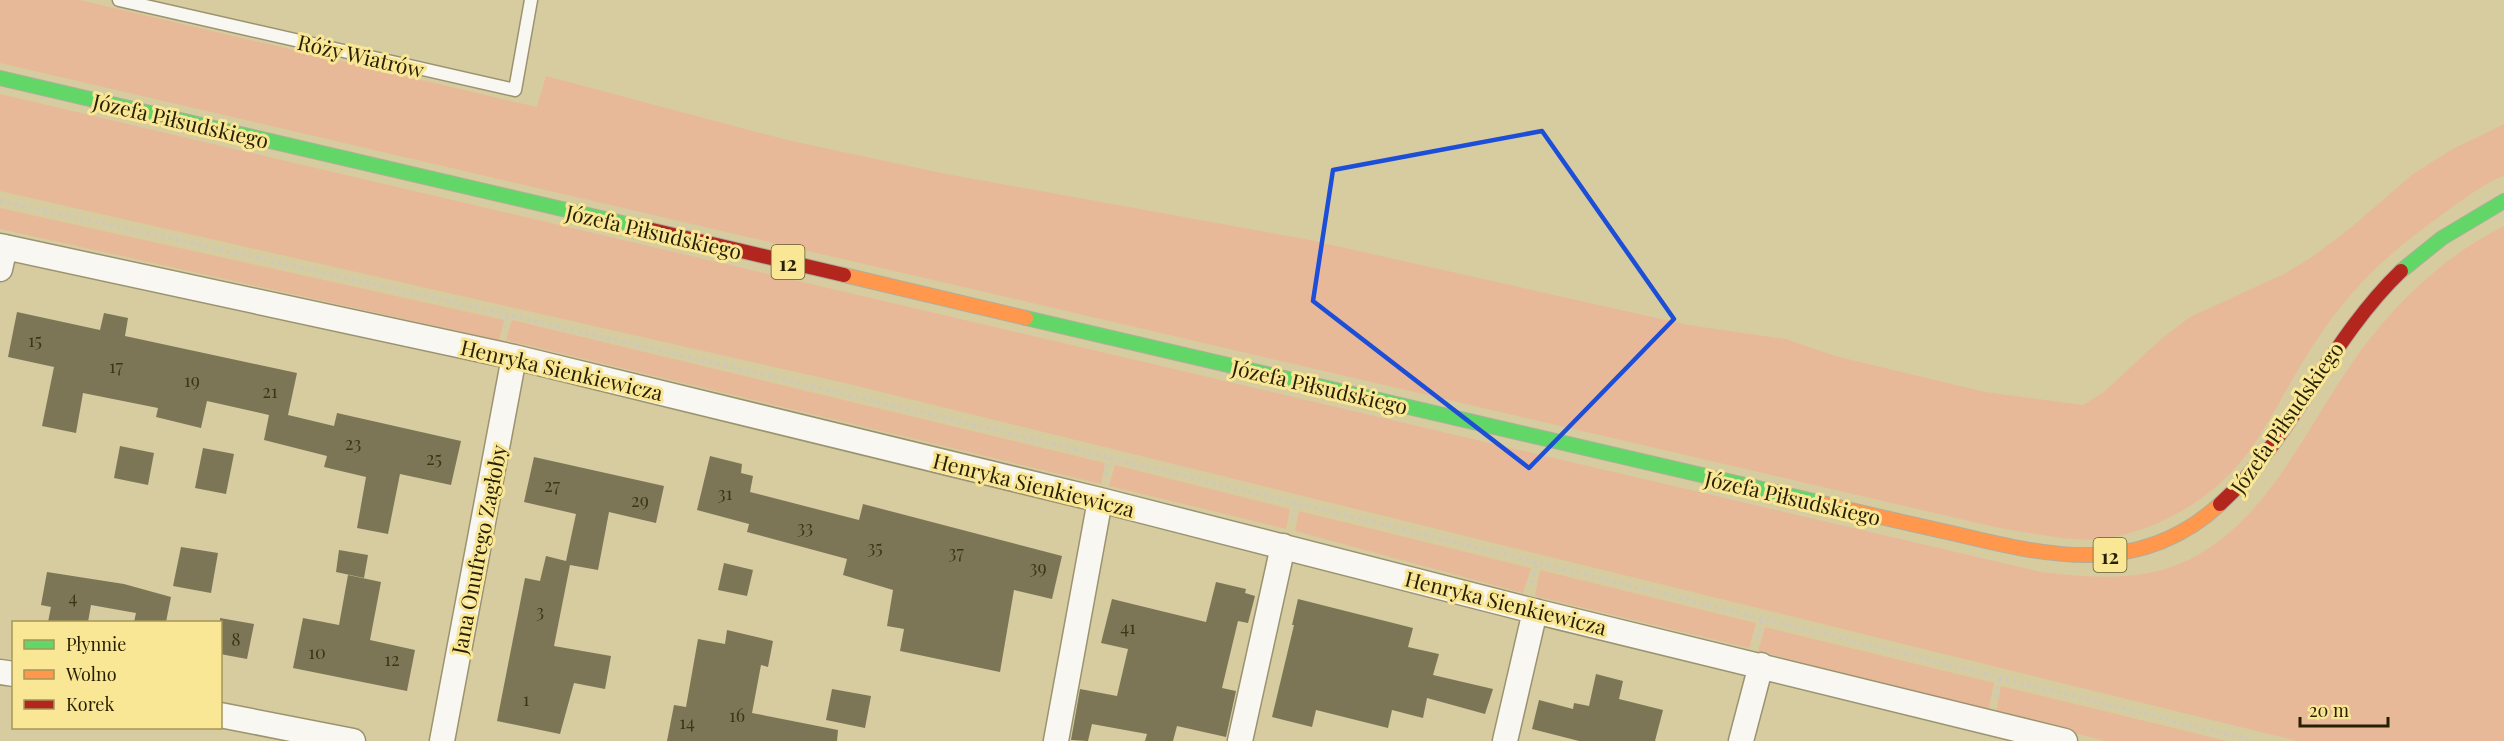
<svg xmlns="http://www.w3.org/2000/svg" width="2504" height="741" font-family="'Playfair Display',serif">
<rect width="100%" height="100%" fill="#d6cca0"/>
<path fill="#e8b999" d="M0,0H80L537,107L546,76L787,140L941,173L1305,239L1688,325L1786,339L1835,356L1985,392L2083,405L2104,392L2161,339L2190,317L2284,274L2312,257L2348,230L2413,174L2451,150L2504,124V176C2483,183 2450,209 2432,222C2385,256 2350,290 2318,338C2297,369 2280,403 2260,435C2226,491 2167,529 2102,539C2077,543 2026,532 1999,528L0,63Z
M0,94L2041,572C2087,577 2135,582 2179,564C2261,530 2299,441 2346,372C2386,312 2438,259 2504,226V741H2297L849,384L0,191Z
M0,208L504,320L499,340L0,229Z
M512,320L1105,463L1101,484L506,340Z
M1115,465L1290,509L1286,529L1109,486Z
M1299,511L1531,568L1523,593L1295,531Z
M1540,570L1756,623L1749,648L1535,596Z
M1765,627L1994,683L1988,711L1758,651Z
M2001,686L2227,741H2105L1996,713Z"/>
<path fill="#7d7656" d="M17,312L100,330L104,313L128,318L125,336L297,373L288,415L334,426L337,413L461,441L451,485L400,474L388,534L357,528L366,477L324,467L327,456L264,440L269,415L207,401L201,428L156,417L158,408L83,393L76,433L42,426L54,367L8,357Z
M120,446L154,453L148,485L114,478Z
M203,448L234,454L226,494L195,488Z
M710,456L742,464L741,473L753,476L750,492L859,520L863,504L1062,556L1052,599L1014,590L1000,672L900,651L904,629L887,626L893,590L843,575L847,559L747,532L749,524L697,510Z
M534,457L664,486L656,523L609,512L598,570L570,565L554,646L611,656L605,689L574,683L560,734L497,721L525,578L540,581L546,556L566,561L576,514L524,502Z
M181,547L218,553L211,593L173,586Z
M339,550L368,555L364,578L336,572Z
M724,563L753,570L747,596L718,590Z
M47,572L124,584L171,597L166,622H134L136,613L91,605L88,622H48L51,607L41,605Z
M348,575L381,582L370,640L415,650L407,691L293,668L303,618L339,625Z
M1216,582L1246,589L1245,593L1255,596L1248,623L1238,621L1222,688L1236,691L1226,737L1177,726L1173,741H1145L1147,734L1092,724L1088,741L1071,740L1080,689L1117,696L1128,649L1101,643L1112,599L1206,622Z
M1298,599L1413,628L1408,647L1439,654L1433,675L1493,689L1485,714L1427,698L1423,718L1392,710L1388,728L1316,710L1312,727L1272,717L1294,625H1292Z
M220,618L254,624L247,659L220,654Z
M727,630L773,641L768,667L761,665L752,713L838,730L837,741H667L674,705L686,707L698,639L725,644Z
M1596,674L1623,681L1619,699L1663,710L1655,741H1579L1532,729L1539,700L1573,709L1574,703L1589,706Z
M832,689L871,696L865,728L826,720Z"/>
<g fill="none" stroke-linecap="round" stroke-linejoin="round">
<g stroke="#9b9370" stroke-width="15">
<path id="lane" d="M119,0L515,90L531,0"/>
</g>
<g stroke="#9b9370" stroke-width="27">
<path id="street" d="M0,246L514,357L1100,500L1526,609L2065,741
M0,269L5,247
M0,672L14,674
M220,715L353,741
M442,741L514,357
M1056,741L1100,500
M1240,741L1283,546
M1505,741L1535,611
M1741,741L1761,665"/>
</g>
<g stroke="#b1ad9c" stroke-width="16">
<path id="fast" d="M0,78L635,226
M2401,271L2442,238L2504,201
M1026,318L1822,503"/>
</g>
<g stroke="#b1ad9c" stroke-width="16">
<path id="slow" d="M844,275L1026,318
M1822,503C1866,514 1911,524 1956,534C2051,557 2141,577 2220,504"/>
</g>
<g stroke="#b1ad9c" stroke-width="16">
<path id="jam" d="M635,226L844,275
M2220,504C2293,438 2328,341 2401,271"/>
</g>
<path stroke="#ccc9bb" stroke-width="4" stroke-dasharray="3 4.5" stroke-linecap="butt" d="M0,201C755,365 1504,554 2254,741
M505,328L507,313
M1106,475L1110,458
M1292,520L1298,504
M1532,583L1537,563
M1757,638L1762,619
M1995,697L2000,678"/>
<use href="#lane" stroke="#f9f7f1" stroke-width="12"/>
<use href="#street" stroke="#f9f7f1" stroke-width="24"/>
<use href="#fast" stroke="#63d668" stroke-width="14"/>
<use href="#slow" stroke="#ff974d" stroke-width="14"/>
<use href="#jam" stroke="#b3261e" stroke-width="14"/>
</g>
<path fill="none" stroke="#1d4ed8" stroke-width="4.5" stroke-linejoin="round" d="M1542,131L1674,319L1529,468L1313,301L1333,170Z"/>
<g text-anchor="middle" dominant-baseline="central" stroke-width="6" stroke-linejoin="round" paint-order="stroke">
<g font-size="18" fill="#3c3516">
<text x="35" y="340">15</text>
<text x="116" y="366">17</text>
<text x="192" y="380">19</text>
<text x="270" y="391">21</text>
<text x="353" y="443">23</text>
<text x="434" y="458">25</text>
<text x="552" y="485">27</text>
<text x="725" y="493">31</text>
<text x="640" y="500">29</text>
<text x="805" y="527">33</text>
<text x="875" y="547">35</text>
<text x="956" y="552">37</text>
<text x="1038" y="567">39</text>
<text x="73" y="597">4</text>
<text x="540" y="611">3</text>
<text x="1128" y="627">41</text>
<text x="236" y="639">8</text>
<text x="317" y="652">10</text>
<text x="392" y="659">12</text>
<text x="526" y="699">1</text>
<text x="737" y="715">16</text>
<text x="687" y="722">14</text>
</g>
<g fill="#f9e796" stroke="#655b2d" stroke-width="1.5">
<rect x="771.5" y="245" width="33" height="34" rx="4.5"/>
<rect x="2093.5" y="538" width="33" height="34" rx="4.5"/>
</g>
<g font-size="20" font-weight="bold" fill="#261f00">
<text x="788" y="262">12</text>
<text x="2110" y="555">12</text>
</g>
<g font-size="21" fill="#261f00" stroke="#f9e796">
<text transform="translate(361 55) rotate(13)">Róży Wiatrów</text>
<text transform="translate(181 120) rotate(13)">Józefa Piłsudskiego</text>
<text transform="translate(654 231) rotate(13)">Józefa Piłsudskiego</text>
<text transform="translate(562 369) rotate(13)">Henryka Sienkiewicza</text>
<text transform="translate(1320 386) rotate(13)">Józefa Piłsudskiego</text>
<text transform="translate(2286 417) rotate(-55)">Józefa Piłsudskiego</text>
<text transform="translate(1034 484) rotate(14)">Henryka Sienkiewicza</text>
<text transform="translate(1793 497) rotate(13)">Józefa Piłsudskiego</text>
<text transform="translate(478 549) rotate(-79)">Jana Onufrego Zagłoby</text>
<text transform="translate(1506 602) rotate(14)">Henryka Sienkiewicza</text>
</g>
</g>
<rect x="12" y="621" width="210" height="108" fill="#f9e796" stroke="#a5975a" stroke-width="1.5"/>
<rect x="24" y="640" width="30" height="9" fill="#63d668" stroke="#a5975a" stroke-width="1.5"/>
<text x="66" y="651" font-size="18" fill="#261f00">Płynnie</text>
<rect x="24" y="670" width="30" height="9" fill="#ff974d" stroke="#a5975a" stroke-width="1.5"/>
<text x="66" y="681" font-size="18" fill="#261f00">Wolno</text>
<rect x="24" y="700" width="30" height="9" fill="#b3261e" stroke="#a5975a" stroke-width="1.5"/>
<text x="66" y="711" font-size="18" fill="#261f00">Korek</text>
<path d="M2300 717v9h88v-9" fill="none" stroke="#261f00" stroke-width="3"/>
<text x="2309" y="717" font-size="18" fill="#261f00" stroke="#f9e796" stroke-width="4.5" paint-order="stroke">20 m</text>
</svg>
